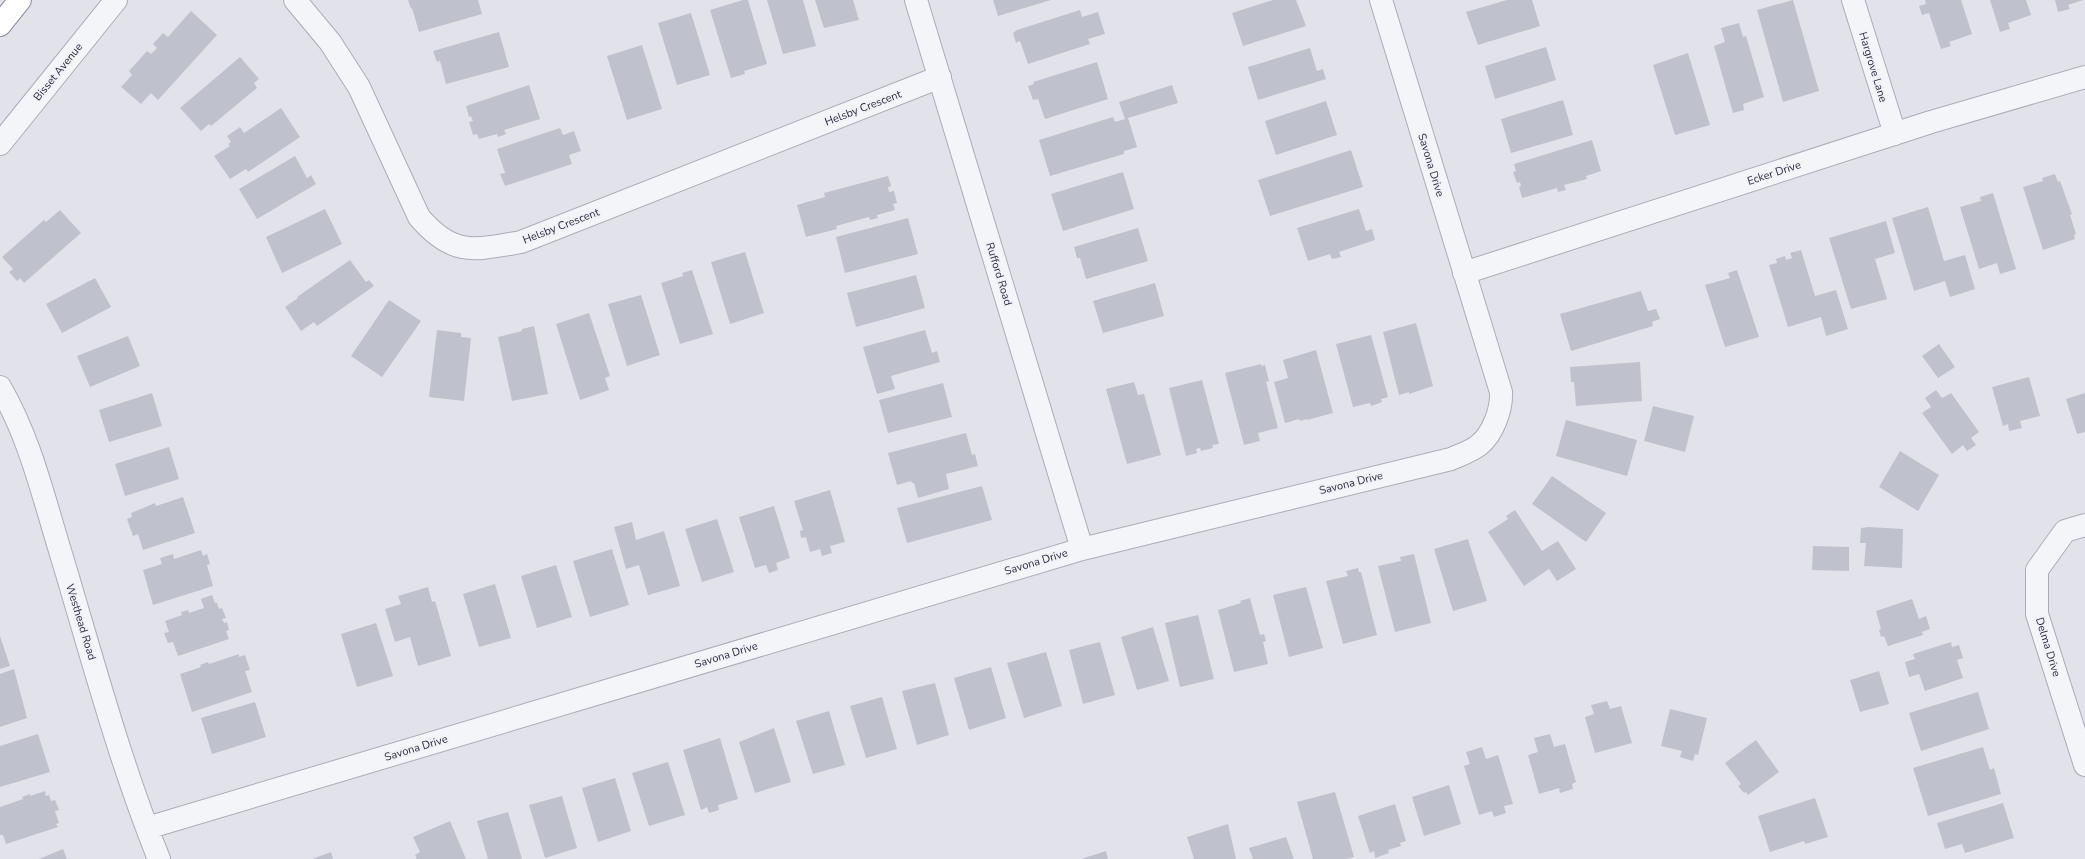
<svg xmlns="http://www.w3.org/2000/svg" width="2085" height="859" font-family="'Nunito Sans',sans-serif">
<rect width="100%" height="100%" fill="#e2e3ea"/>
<path fill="#bfc1cd" d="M408,0H478L482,14L419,32L412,8L411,9Z
M743,0H748L767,64L744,71L745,74L731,78L710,10Z
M767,0H803L816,46L783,54Z
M815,0H853L859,20L824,28Z
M993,0H1051L998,16Z
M1273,0H1296L1306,26L1243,46L1232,13Z
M1507,0H1532L1540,26L1478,45L1466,12Z
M1793,0L1819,91L1783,102L1757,10Z
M1925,0H1961L1972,34L1949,42L1951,46L1941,49L1929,13L1922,15L1919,6L1926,4Z
M1990,0H2026L2031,15L2008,23L2010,29L2000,32Z
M2055,0H2083L2068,5L2070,9L2058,12Z
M1080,10L1082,17L1098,12L1105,34L1088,39L1090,44L1028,64L1020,41L1016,43L1013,33L1017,30Z
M191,11L217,35L158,100L151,93L141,104L121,87L132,75L129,71L147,51L151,54L157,48L153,44L163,33L168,37Z
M691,13L710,75L677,85L658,23Z
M1739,23L1743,37L1746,36L1764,97L1743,104L1744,110L1733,113L1714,46L1725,42L1721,28Z
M499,32L509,67L446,84L440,61L437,62L433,51Z
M642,45L662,109L627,120L607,56Z
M1546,47L1556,80L1495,99L1485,66Z
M1310,48L1317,71L1323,69L1326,79L1258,100L1248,67Z
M1688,53L1710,125L1675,135L1653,65Z
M240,57L259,79L254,83L257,88L211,126L209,124L201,131L180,108Z
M1097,62L1108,99L1045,119L1038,99L1033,100L1028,86L1034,84L1033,82Z
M529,85L540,119L504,130L506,134L498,137L497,134L479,139L477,134L473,135L469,122L473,121L471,116L469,117L466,106Z
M1172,85L1178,103L1128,118L1137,147L1124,151V154L1050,176L1039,140L1113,117L1115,122L1125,119L1119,102Z
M1563,100L1573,135L1511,153L1501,119Z
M1326,101L1337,135L1276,155L1265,121Z
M281,108L300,137L248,172L246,169L230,179L214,156L230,146L228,144L231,142L227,136L240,127L244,133Z
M560,128L563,135L574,131L581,151L569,155L572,164L505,186L500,174L505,173L497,149Z
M1592,140L1601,171L1586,176L1587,179L1564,185L1566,190L1558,192L1557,188L1522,198L1519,187L1521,186L1520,182L1517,183L1513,172L1516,171L1514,164Z
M1351,150L1363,187L1270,216L1258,180Z
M295,156L307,178L311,175L316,184L257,219L239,189Z
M1123,172L1134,209L1063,231L1051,194Z
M2055,174L2058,182L2060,181L2072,214L2070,215L2076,234L2074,235L2075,239L2043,250L2023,187L2043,181L2042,178Z
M888,176L891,186L888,187L889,192L894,191L897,203L893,204L895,210L877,215L878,218L870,220L869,217L836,226L837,229L806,237L797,205L825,197L824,193Z
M1993,193L2016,269L2000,274L1997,263L1979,269L1960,207L1981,201L1980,197Z
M1928,207L1944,261L1965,255L1975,289L1950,297L1945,281L1914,291L1892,218Z
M325,209L342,244L282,273L266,237Z
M1359,209L1366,231L1372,229L1375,240L1339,252L1341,257L1332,259L1330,254L1308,261L1297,228Z
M60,210L81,233L24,283L20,278L17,281L9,272L13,269L2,257L44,220L46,222Z
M908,218L918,254L845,273L836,237Z
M1886,221L1895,253L1875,259L1887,299L1851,309L1829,238Z
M1138,228L1148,261L1086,279L1080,258H1077L1074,247Z
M1801,250L1815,296L1836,290L1848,329L1826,336L1821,317L1788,327L1769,265L1777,263L1776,259L1785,256L1786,260L1792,258L1790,253Z
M745,252L764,313L730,324L711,262Z
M350,260L366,282L369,280L374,286L317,326L314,322L301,331L285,307L298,298L297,297Z
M692,270L713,334L680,344L661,283L683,276L682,273Z
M1737,270L1759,337L1725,347L1705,285L1730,278L1728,273Z
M916,275L925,308L856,327L847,293Z
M95,278L111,307L62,333L46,304Z
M1155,283L1164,316L1103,333L1093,301Z
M1641,291L1648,311L1656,309L1660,319L1652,322L1653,326L1571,351L1560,314Z
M641,295L660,355L627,366L608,304Z
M389,300L421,321L382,377L351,356Z
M589,313L610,376L605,378L609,390L580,400L556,324Z
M1416,323L1433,386L1409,394V392L1399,395L1383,332Z
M534,326L548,394L512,401L498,337L522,331V329Z
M437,330L461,333V337L471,338L464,401L429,397Z
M925,330L932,353L937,351L940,362L891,376L895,389L877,394L863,347Z
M1371,335L1388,397L1381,399L1382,402L1371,406L1370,403L1353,407L1336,344Z
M128,336L140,366L90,387L77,356Z
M1939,344L1955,367L1938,378L1922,356Z
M1316,350L1333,413L1307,420V419L1300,421L1299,419L1285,423L1274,382L1288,378L1283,360Z
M1640,362L1642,401L1576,406L1574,382H1571L1570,367Z
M1261,364V366L1265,365L1269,381L1266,382L1278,428L1258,433L1260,441L1244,445L1225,373Z
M2029,377L2040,416L2020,421L2022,428L2009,431L2008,424L2003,426L1992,387Z
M1202,380L1219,444L1212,445L1213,448L1201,451L1200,448L1196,449L1197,453L1186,456L1169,388Z
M1134,382L1138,395L1144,394L1161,455L1127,464L1106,389Z
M943,383L952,417L888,433L879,400Z
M1936,390L1942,398L1951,393L1979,432L1971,438L1976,445L1967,451L1963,445L1952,454L1922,413L1931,407L1925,398Z
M152,393L162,426L109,442L99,410Z
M2085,393V432L2077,434L2066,399Z
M1653,406L1694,416L1685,452L1644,441Z
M1566,420L1637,440L1627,476L1556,456Z
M966,433L972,455L975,454L978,466L946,474L949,489L918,498L914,483H912L911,481L897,485L888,453Z
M169,447L179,479L125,496L115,464Z
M1900,451L1939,475L1918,511L1879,487Z
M1552,476L1606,513L1586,542L1532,504Z
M982,486L992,520L907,543L897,508Z
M830,490L845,542L830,546L832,553L822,556L820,549L810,552L806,537L801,538L800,531L803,530L794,501Z
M183,497L195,533L143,550L138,534L133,536L127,519L132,517L131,513L155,503L156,506Z
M774,506L790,558L776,563L778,570L769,573L766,565L755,568L739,517Z
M1515,510L1542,551L1558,541L1576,569L1557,581L1549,569L1524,586L1488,532L1508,519L1506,516Z
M717,519L734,572L702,582L685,529Z
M632,522L636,540L664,531L680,586L648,595L639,565L626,569L614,527Z
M1869,527L1903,529L1902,568L1864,566L1866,543H1860L1861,528Z
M1468,539L1487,601L1453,611L1434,549Z
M1813,546L1849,547V571L1812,570Z
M612,549L629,605L590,617L573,561Z
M201,550L203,556L207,554L210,564L207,565L213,586L153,605L143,570L162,564L160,558L173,554L174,559Z
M1414,554L1431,623L1395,632L1378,566L1401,561L1400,557Z
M556,565L572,617L537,628L521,576Z
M1358,568L1359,572H1361L1377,635L1343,644L1326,581L1348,576L1346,571Z
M495,584L511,638L479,647L463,594Z
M428,587L432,602L435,601L451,656L418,666L410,637L395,642L385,609L401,604L398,596Z
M1306,587L1323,648L1289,657L1273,595Z
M212,595L215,603H217L219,609L222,608L226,618L222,619L224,623L227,622L229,630L226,631L229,639L178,656L173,642L168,643L164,633L169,632L165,621L182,615L181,612L188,610L189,613L204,608L201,599Z
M1250,598L1260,635L1264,634L1266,641L1263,642L1268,664L1234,672L1218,610L1241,603L1240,601Z
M1912,599L1919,619L1926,616L1930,629L1922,632L1923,635L1888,646L1884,636L1881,637L1879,630L1881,629L1876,611Z
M1198,615L1214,679L1180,687L1165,623Z
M376,623L393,676L357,687L341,634Z
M1153,627L1169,681L1137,690L1121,637Z
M0,636L10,666L0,669Z
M1100,642L1115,695L1083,704L1069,650Z
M1951,642L1952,647L1959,645L1963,658L1957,660L1963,678L1925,691L1919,674L1909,677L1905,662L1915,659L1913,654Z
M1046,652L1062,706L1024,718L1007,663Z
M239,654V657L245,655L250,670L245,671L252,692L192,712L180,674L201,667L200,665L208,662L209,664Z
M991,667L1006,718L969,730L954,678Z
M14,669L27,718L0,727V674Z
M1879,671L1889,704L1860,712L1850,680Z
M935,683L949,735L917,745L902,691Z
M1978,692L1989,729L1921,751L1909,713Z
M882,697L897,749L866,758L850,706Z
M1607,701L1610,709L1621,706L1632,743L1595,753L1585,717L1594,714L1591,705Z
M255,702L266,737L212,754L201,718Z
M1670,709L1707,718L1698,755L1695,754L1693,761L1680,757L1682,751L1661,746Z
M829,711L845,765L813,774L796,721Z
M774,728L791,782L755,793L739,742Z
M38,734L50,772L0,787V746Z
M1550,734L1554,747L1565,744L1576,782L1572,784L1573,789L1560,793L1559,788L1539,794L1528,755L1538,752L1534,738Z
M720,738L738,799L718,805L719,810L709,813L707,807L701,810L683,750Z
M1756,740L1779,772L1748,795L1746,792L1744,793L1738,786L1741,784L1725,763Z
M1482,747L1486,759L1498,755L1513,804L1504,806L1506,813L1494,817L1492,811L1479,815L1464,766L1470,764L1466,752Z
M1983,747L1990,770L1994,768L2001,794L1928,816L1913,768Z
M668,762L685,815L649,826L632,773Z
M615,778L631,831L598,842L582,788Z
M1449,785L1461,824L1424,836L1412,797Z
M45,791L46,796L49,795L51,801L55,800L59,810L55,811L59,823L56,824L58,827L6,844L3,835H0V807L23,799L22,797L30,794V796Z
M1335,792L1354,857L1347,859H1313L1297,802Z
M562,796L577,848L545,858L529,805Z
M1815,798L1828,837L1805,844L1804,841L1770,852L1758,816Z
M2003,803L2014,838L1965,853L1962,844L1945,849L1937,823Z
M1395,804L1406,841L1400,843L1401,846L1388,850L1389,853L1375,858L1374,851L1370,853L1358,816Z
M508,812L522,859H488L477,821Z
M450,821L466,859H417L415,855L420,852L413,837Z
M1228,824L1236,859H1194L1187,837Z
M1286,837L1294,859H1253L1249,848Z
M63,849L67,859H39Z
M1106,851L1108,859H1081Z
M331,852L333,859H312Z"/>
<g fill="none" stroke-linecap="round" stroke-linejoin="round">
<g stroke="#abacb8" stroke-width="24">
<path id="street" d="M295,0L330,42L359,87L419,217C453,257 474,250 521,242L940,77
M916,0L1082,549
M1853,0L1895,134
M0,144L116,0
M1464,273L1931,122L2085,77
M0,387C30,438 44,499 61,554C92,657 119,760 159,859
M2085,525L2065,531L2037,570V614L2085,765
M147,828L1082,549L1451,459C1460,455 1472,451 1479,445C1493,434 1502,409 1501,392L1381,0"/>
</g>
<g stroke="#898da0" stroke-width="24">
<path id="highway" d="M0,25L20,0"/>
</g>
<use href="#street" stroke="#f4f5f8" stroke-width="22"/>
<use href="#highway" stroke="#fff" stroke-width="22"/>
</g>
<g text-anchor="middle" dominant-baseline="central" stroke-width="4" stroke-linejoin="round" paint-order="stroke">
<g font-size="11" fill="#2a2d42" stroke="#f1f2f7">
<text transform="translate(1873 67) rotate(73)">Hargrove Lane</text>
<text transform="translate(58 72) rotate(-51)">Bisset Avenue</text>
<text transform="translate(863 108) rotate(-21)">Helsby Crescent</text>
<text transform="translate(1431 165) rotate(73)">Savona Drive</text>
<text transform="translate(1774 173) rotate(-18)">Ecker Drive</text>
<text transform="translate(561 226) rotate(-21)">Helsby Crescent</text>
<text transform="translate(999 274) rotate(73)">Rufford Road</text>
<text transform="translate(1351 483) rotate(-14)">Savona Drive</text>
<text transform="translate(1036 562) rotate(-17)">Savona Drive</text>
<text transform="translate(81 622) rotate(73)">Westhead Road</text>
<text transform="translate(2048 647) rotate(73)">Delma Drive</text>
<text transform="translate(726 655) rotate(-17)">Savona Drive</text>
<text transform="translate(416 748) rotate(-17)">Savona Drive</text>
</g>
</g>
</svg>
